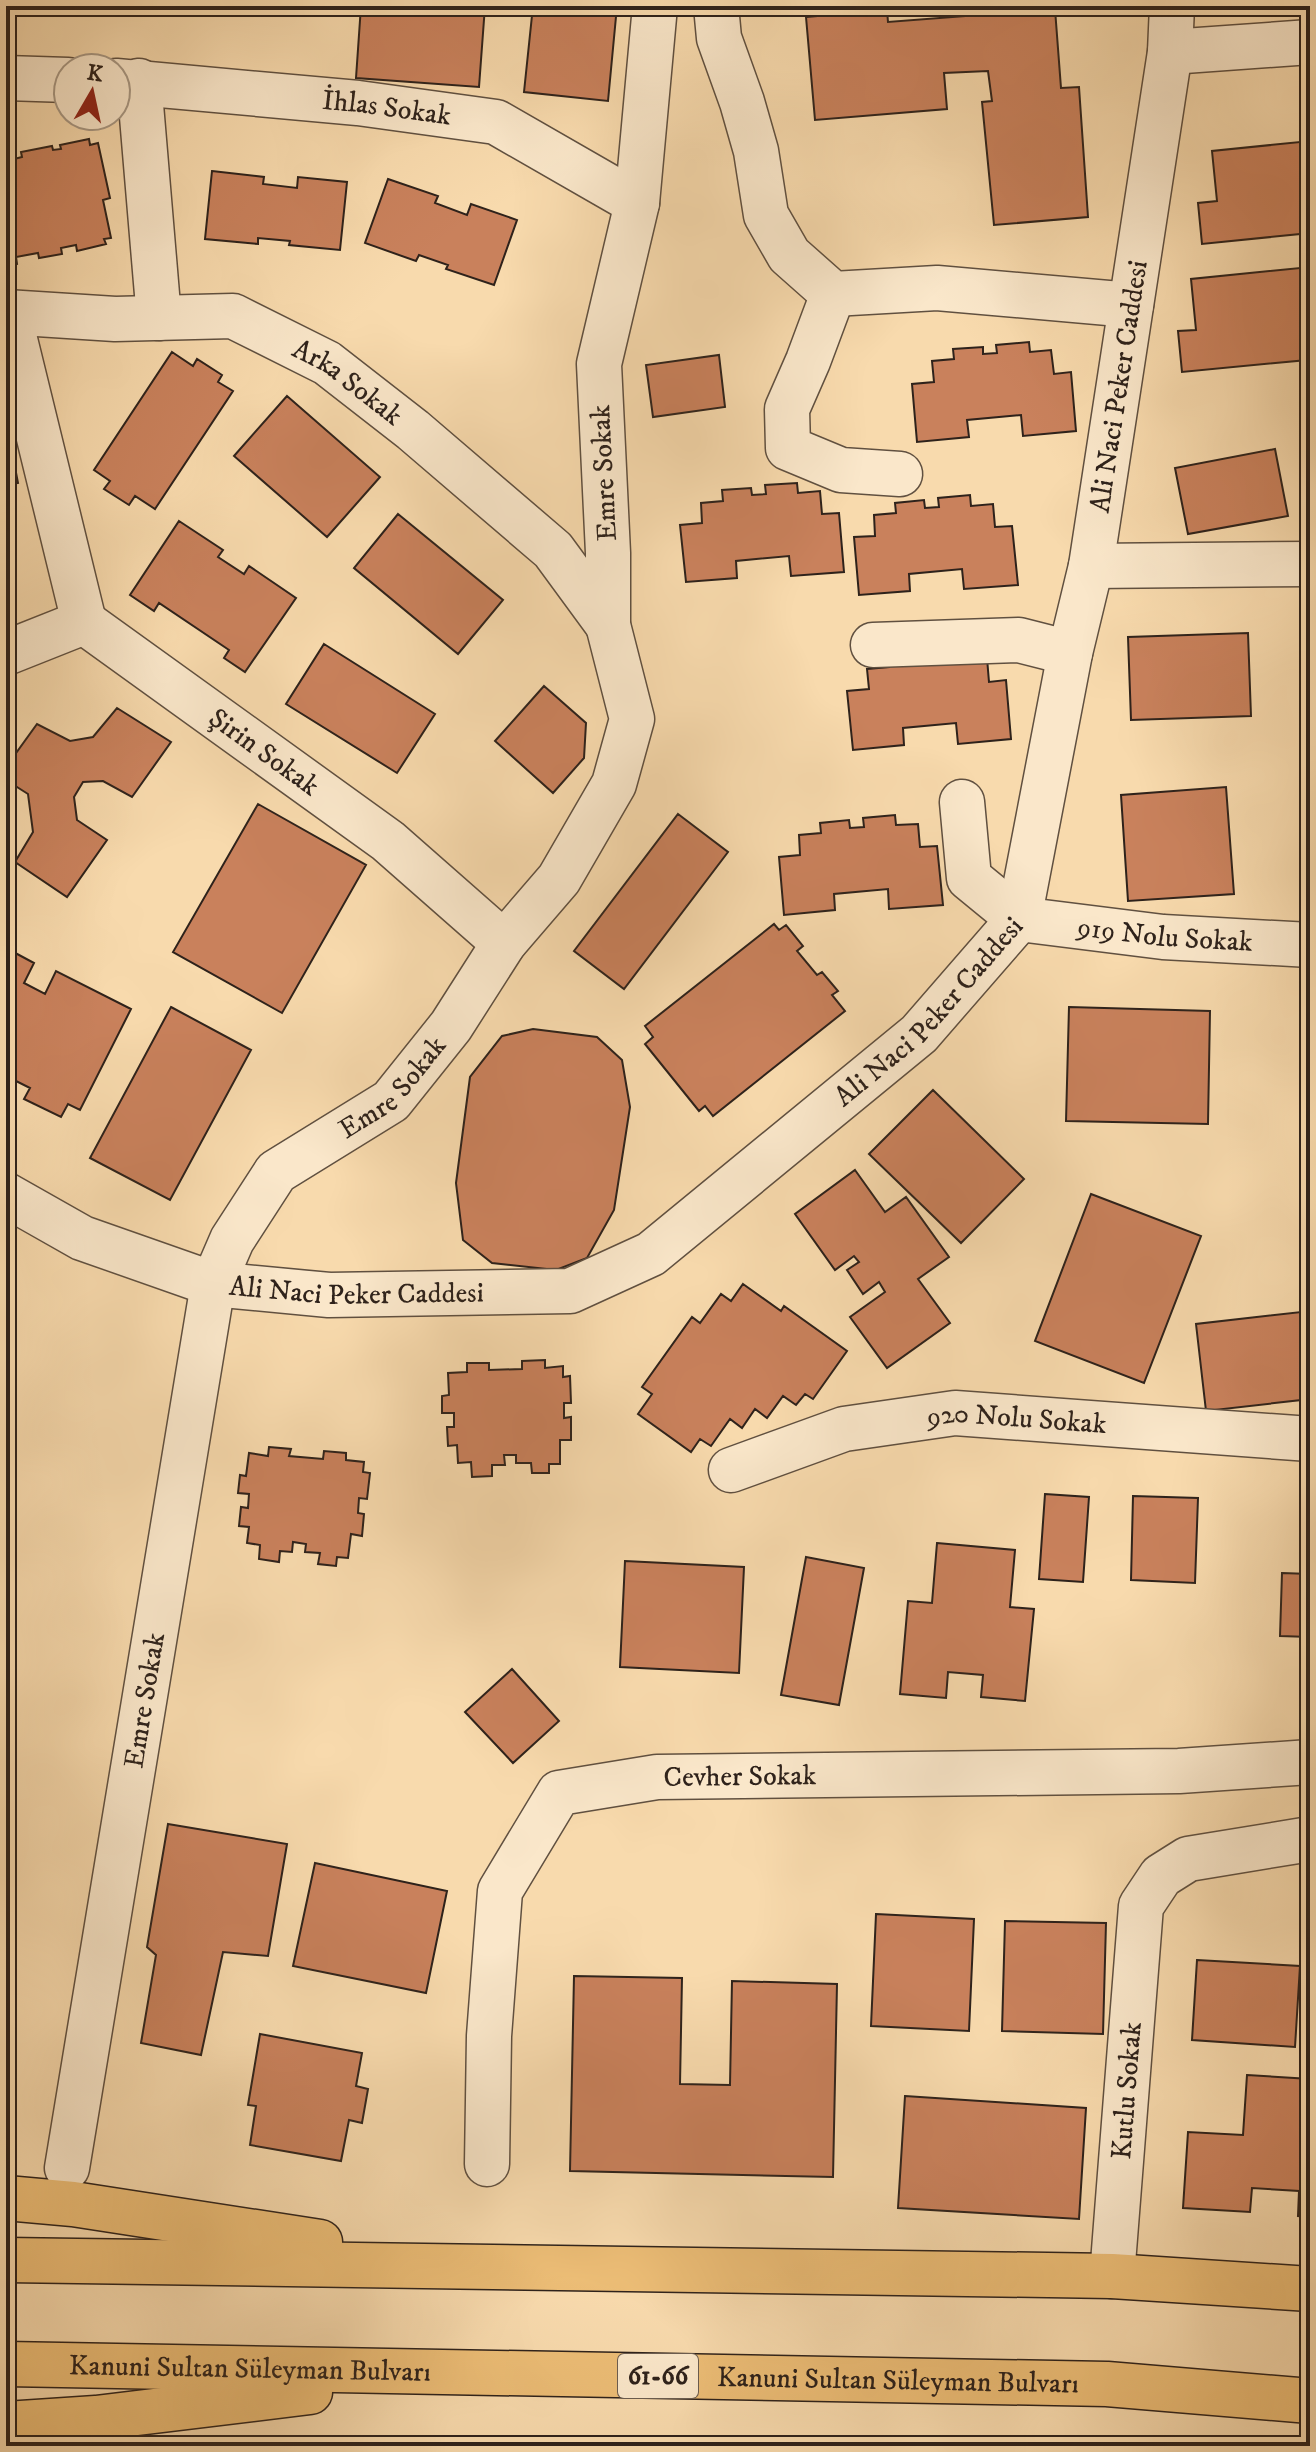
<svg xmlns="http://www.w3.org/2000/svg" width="1316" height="2452" font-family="'IM FELL DW Pica',serif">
<rect width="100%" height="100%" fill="#f8daad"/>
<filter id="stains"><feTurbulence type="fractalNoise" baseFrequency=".0025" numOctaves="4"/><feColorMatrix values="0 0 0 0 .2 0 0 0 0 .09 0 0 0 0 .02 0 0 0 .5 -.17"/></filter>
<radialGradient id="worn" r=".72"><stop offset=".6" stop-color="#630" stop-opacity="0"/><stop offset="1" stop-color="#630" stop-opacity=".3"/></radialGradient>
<path fill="#c9815c" stroke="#2e221b" stroke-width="2" d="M361,6H485L479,87L356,78Z
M533,6H617L608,101L524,92Z
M1055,9L1061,88L1079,87L1088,217L994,225L982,102L992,101L988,71L944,73L947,109L815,120L806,17L887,10L888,22Z
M89,139L90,145L98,143L110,198L103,200L111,238L104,239L106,244L77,251L76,245L61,248L62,254L39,258L38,253L16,257L17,264L6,266V161L22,157L21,152L52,146L53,150L61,149L60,145Z
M1310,141V233L1202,244L1198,203L1217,201L1212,151Z
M212,171L264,177L263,184L297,188L298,177L347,182L340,250L289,245L290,241L258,238V244L205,239Z
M388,179L438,196L435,203L467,215L471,204L517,220L494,285L446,269L448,265L419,255L416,261L365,243Z
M1310,267V322H1303L1307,360L1182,372L1178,331L1196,330L1191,279Z
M1029,342L1030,352L1051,350L1054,374L1071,372L1076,431L1023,436L1021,415L967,420L969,437L917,442L912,384L934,382L932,361L954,359L953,349L983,347V354L997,353L996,345Z
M172,352L193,366L197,359L222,375L218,382L233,391L155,509L135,496L129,505L104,489L110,481L94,470Z
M719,355L725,407L653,417L646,365Z
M287,396L380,477L327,537L234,456Z
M6,421L18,483L6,485Z
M1310,442V494L1301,444Z
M1275,449L1288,516L1188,534L1175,468Z
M797,483L798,493L820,491L822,514L839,513L844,572L791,576L789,556L736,561L737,578L686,582L680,525L702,523L701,503L723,501L722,490L751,488L752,495L766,494L765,485Z
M970,495L971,506L993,504L995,527L1012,526L1018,585L964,589L962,569L909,574L910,591L859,595L854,537L875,536L874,515L896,513L895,503L924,500L925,508L939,507L938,498Z
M398,514L503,600L458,654L354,568Z
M179,521L223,550L218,557L244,574L249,566L296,598L245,672L224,658L229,650L159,603L154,611L130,595Z
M1248,633L1251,716L1131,720L1128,637Z
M324,644L435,714L397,773L286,704Z
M889,657L987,658L989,682L1006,680L1011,739L958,744L956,723L903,728L904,745L853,750L847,691L869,689L867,669L889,667Z
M544,686L586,723L584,758L553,793L495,741Z
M117,708L171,742L132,797L103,781L83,782L74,797L77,820L107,840L67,897L15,862L33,832L28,794L6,780V767L37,724L70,741L93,737Z
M1226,787L1234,894L1128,901L1121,795Z
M258,804L366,865L282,1013L173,952Z
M678,814L728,852L624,989L574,951Z
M895,815L896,825L918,824L920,847L937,846L943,905L889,909L888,889L834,894L835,910L784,915L779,857L800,855L799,835L821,833L820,823L849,820L850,828L864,827L863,818Z
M774,924L779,930L786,925L803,946L797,951L817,975L822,972L838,991L832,995L845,1011L713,1116L705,1106L699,1111L645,1044L653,1037L645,1026Z
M6,948L34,963L24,983L45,994L56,971L131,1009L80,1110L68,1104L61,1117L24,1099L30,1088L6,1076L12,1063L6,1060Z
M171,1007L251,1050L170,1200L90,1158Z
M1069,1007L1210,1011L1208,1124L1066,1121Z
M533,1029L597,1037L622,1060L630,1107L614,1210L587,1258L556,1270L492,1263L463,1240L456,1183L470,1077L502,1036Z
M933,1090L1024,1179L961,1243L869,1154Z
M855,1170L885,1212L906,1197L949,1257L918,1279L950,1323L887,1368L850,1317L885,1292L879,1282L863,1294L847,1270L859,1262L854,1256L835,1270L795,1214Z
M1091,1194L1201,1236L1144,1383L1035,1341Z
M743,1284L781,1311L784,1306L847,1351L813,1399L805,1394L796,1405L783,1396L767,1418L755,1409L742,1428L730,1419L711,1446L700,1439L691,1452L638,1414L652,1394L642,1387L692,1317L700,1323L721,1294L731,1301Z
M1310,1311V1399L1206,1411L1196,1324Z
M545,1360V1368L563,1366V1377L570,1376L571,1403H564V1418L571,1417V1440H560V1464H549V1473H532L531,1463H516V1455H504L505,1465H492V1476L472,1477L471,1462L458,1463L457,1445L448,1446L447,1427H454V1413H442V1396L449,1395L448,1373L467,1372V1363H489V1370L522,1369V1361Z
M269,1447L291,1449L289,1456L323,1459L324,1451L346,1453V1460L364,1462L363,1472L370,1473L367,1499L359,1498L358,1513L364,1514L362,1536L351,1534L348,1558L337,1557L336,1566L318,1564L320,1553L305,1552L306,1544L293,1542L292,1552L280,1551L279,1562L259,1559L260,1545L247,1543L249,1527L239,1526L241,1507L248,1508L249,1494L238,1493L240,1475L246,1476L249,1453L268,1456Z
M1045,1494L1089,1497L1083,1582L1039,1579Z
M1133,1496L1198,1498L1195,1583L1131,1580Z
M937,1543L1015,1550L1010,1607L1034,1609L1025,1701L981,1697L983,1675L948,1672L946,1698L900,1694L908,1601L932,1603Z
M806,1557L864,1568L839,1705L781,1695Z
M625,1561L744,1567L739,1673L620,1667Z
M1282,1573L1310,1574V1637L1280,1636Z
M512,1669L559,1721L513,1763L465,1712Z
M168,1824L287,1844L268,1956L223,1952L201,2055L141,2043L156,1955L147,1947Z
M315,1863L447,1891L426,1993L293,1966Z
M876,1914L974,1919L969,2031L871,2026Z
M1005,1921L1106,1923L1103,2034L1002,2031Z
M1197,1960L1300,1966L1295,2047L1192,2040Z
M574,1976L682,1978L680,2084L730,2085L732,1981L837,1984L833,2177L570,2171Z
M260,2034L362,2053L356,2086L368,2089L362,2123L349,2120L341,2161L250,2145L256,2106L248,2105Z
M1247,2075L1310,2079V2217L1298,2216L1299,2191L1252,2188L1250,2212L1183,2208L1188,2132L1243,2135Z
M905,2096L1086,2108L1079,2219L898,2208Z"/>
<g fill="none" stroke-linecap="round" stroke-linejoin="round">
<g stroke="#605040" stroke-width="47">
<g id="minor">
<path d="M716,6L719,38L742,102L756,151L766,215L789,255L833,294L937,288L1131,305"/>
<path d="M1170,52L1310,42"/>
<path d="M6,78L68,80"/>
<path id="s1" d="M116,81L358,103L496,122L637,203"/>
<path d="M139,81L159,318"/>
<path d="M833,294L808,361L787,409L788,448L841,470L900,474"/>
<path d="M8,311L84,622"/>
<path id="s2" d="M6,312L115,319L233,316L327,363L413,430L553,550L608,625"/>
<path d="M1091,566L1310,564"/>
<path d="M873,645L1019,640L1070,653"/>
<path id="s3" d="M6,653L84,622L388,841L504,943"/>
<path id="s4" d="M962,802L969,878L1019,919L1163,937L1310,945"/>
<path id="s5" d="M6,1195L82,1238L213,1284L329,1295L570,1291L651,1254L919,1034L1019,919L1070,653L1091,566L1170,52L1172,6"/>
<path id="s6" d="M731,1470L844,1429L955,1413L1310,1439"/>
<path id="s7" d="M487,2164L489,2036L500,1891L559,1793L657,1777L1179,1771L1310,1762"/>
<path id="s8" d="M67,2168L213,1284L232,1240L276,1172L391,1101L451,1026L504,943L559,879L614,784L632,719L608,625V553L599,364L637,203L655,6"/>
<path id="s9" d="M1112,2276L1141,1906L1161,1876L1188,1859L1310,1839"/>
</g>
</g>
<g stroke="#2e221b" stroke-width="47">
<g id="major">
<path d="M6,2198L73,2204L320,2242"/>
<path d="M6,2260L1112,2276L1310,2289"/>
<path id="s10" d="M6,2364L1107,2384L1310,2401"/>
<path d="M6,2424L96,2418L310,2392"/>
</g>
</g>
<use href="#minor" stroke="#fae7ca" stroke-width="44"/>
<use href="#major" stroke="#ecbd76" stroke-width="44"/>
</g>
<g text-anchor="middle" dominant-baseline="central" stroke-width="7" stroke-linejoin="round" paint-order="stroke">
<rect fill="#fae7ca" stroke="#6b5d50" stroke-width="2" x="618" y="2354" width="80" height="44" rx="6"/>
<g font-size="26" font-weight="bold" fill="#2e221b">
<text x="658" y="2376">61-66</text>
</g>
<g font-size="28" fill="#2e221b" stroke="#fae7ca">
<text stroke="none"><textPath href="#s1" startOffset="272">İhlas Sokak</textPath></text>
<text stroke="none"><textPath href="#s2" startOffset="360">Arka Sokak</textPath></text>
<text stroke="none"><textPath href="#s5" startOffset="1714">Ali Naci Peker Caddesi</textPath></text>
<text transform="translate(604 473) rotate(-93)">Emre Sokak</text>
<text stroke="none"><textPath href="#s3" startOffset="306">Şirin Sokak</textPath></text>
<text stroke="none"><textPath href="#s4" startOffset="288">919 Nolu Sokak</textPath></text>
<text stroke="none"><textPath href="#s5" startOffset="1042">Ali Naci Peker Caddesi</textPath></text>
<text stroke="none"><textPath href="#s8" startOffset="1170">Emre Sokak</textPath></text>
<text stroke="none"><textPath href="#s5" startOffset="370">Ali Naci Peker Caddesi</textPath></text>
<text stroke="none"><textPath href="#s6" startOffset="294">920 Nolu Sokak</textPath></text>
<text stroke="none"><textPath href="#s8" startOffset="474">Emre Sokak</textPath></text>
<text stroke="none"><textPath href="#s7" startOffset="570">Cevher Sokak</textPath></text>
<text stroke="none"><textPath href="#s9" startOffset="186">Kutlu Sokak</textPath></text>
<text stroke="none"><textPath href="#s10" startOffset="244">Kanuni Sultan Süleyman Bulvarı</textPath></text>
<text stroke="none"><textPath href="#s10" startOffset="892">Kanuni Sultan Süleyman Bulvarı</textPath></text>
</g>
</g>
<rect width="1316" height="2452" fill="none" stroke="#f8daad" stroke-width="32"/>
<rect x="8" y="8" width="1300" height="2436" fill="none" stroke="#2e221b" stroke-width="4"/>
<rect x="16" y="16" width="1284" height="2420" fill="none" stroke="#2e221b" stroke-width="2"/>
<g transform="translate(92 92) rotate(9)"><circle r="38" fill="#fae7ca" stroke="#a89884" stroke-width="2"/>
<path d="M0-6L14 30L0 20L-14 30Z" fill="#8f2418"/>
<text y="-12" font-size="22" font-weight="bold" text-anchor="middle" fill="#2e221b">K</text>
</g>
<rect width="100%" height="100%" filter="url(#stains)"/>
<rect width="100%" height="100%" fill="url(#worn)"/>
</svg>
